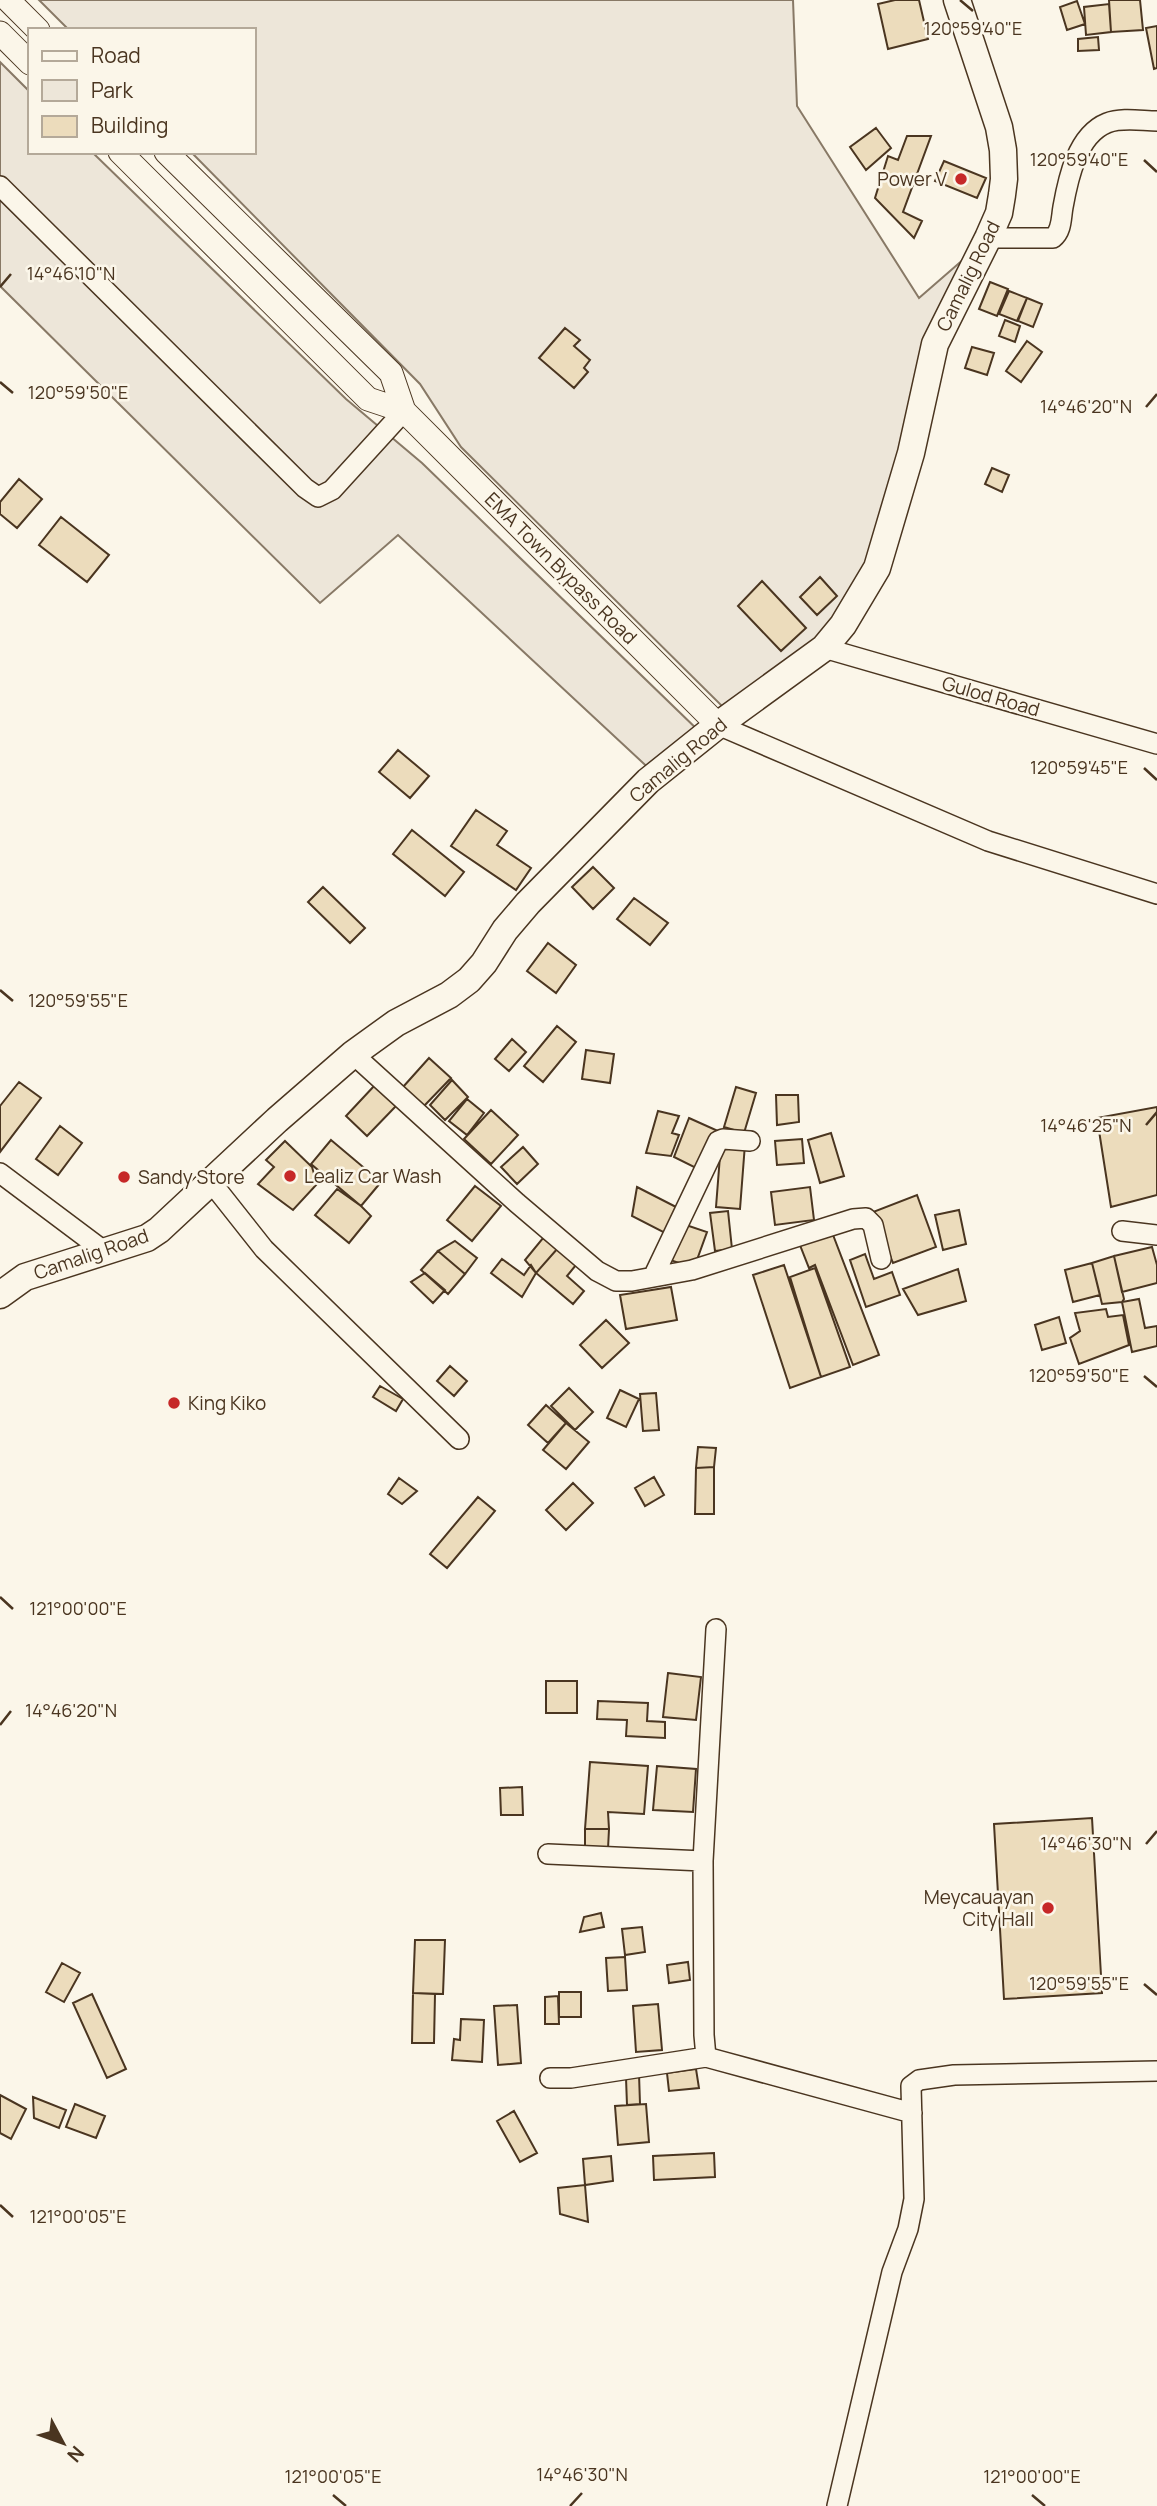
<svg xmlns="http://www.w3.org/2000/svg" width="1157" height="2506" font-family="Manrope,sans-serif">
<rect width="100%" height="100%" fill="#fbf6e9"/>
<path fill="#ede6d9" stroke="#887966" stroke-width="2" d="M39,0H793L797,106L919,298L988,238L935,344L911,453L843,625L731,715L461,447L420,384L191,152H254V30H69Z
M0,62L30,92V152H92L346,399L422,463L704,736L656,775L398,535L320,603L0,286Z"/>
<path fill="#ecdcbc" stroke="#4a3520" stroke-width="2" d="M895,0H919L928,39L888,49L878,4Z
M1109,0H1140L1143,30L1111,32Z
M1077,1L1085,24L1067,30L1060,7Z
M1109,4L1111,32L1086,35L1084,7Z
M1157,26V68L1154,69L1146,28Z
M1098,37L1099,50L1078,51V39Z
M876,128L891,148L866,170L850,147Z
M907,136H931L903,212L922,221L914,238L875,198L888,156L898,160Z
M944,161L986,178L977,198L935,181Z
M990,282L1008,289L997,316L979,309Z
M1009,291L1027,298L1017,321L999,314Z
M1027,298L1042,304L1033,327L1018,321Z
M1005,320L1020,326L1015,342L999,336Z
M565,328L580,340L574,346L590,360L584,368L588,372L574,388L539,358Z
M1027,341L1042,352L1021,382L1006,371Z
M972,347L994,353L987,375L965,368Z
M992,468L1009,475L1002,492L985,484Z
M19,479L42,499L17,528L0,514V502Z
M61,517L109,555L87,582L39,545Z
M820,577L837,596L817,615L800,597Z
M762,581L806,628L781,651L738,606Z
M398,750L429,776L410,798L379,772Z
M476,810L507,831L497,845L531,868L516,890L451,846Z
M412,830L464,872L445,896L393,854Z
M593,867L614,888L593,909L572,887Z
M323,887L365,928L350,943L308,902Z
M634,898L668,923L650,945L617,919Z
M548,943L576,965L556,993L527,971Z
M557,1026L576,1042L543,1082L524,1066Z
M512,1039L526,1052L509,1071L495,1059Z
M586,1050L614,1054L610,1083L582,1079Z
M429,1058L451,1078L424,1106L403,1087Z
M452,1080L468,1097L445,1120L430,1105Z
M19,1082L41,1098L0,1152V1106Z
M375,1085L396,1106L367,1136L346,1116Z
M736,1087L756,1093L744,1133L724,1127Z
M776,1095H798L799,1122L777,1125Z
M467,1099L484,1113L467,1135L449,1121Z
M1157,1107V1195L1111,1207L1097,1118Z
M491,1110L518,1135L491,1164L464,1139Z
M658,1111L679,1116L672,1133L679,1135L671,1156L646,1153Z
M689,1118L718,1131L700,1170L674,1157Z
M60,1126L82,1143L58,1175L36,1159Z
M831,1133L844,1176L820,1183L808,1140Z
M802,1139L804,1163L777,1165L775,1141Z
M331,1140L381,1182L361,1206L311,1164Z
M285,1141L312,1167L317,1184L293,1210L258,1184L274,1167L266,1160Z
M721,1143L745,1144L740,1209L716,1207Z
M523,1147L538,1164L517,1184L501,1167Z
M475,1186L501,1206L472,1241L447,1220Z
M637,1187L680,1209L667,1234L632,1216Z
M810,1187L814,1220L775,1225L771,1192Z
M337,1189L361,1206L371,1216L349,1243L315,1215Z
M917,1195L936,1247L893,1263L873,1212Z
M959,1210L966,1244L943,1250L935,1215Z
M728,1211L732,1249L715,1251L710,1213Z
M683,1224L707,1232L694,1268L670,1260Z
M830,1227L879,1355L853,1365L815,1265L809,1268L798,1240Z
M543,1238L558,1248L536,1273L525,1260Z
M455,1241L477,1258L465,1274L438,1251Z
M1152,1247L1157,1265V1283L1122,1292L1114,1256Z
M558,1248L576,1265L567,1276L584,1291L573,1304L536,1273Z
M438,1251L465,1274L448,1294L421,1270Z
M865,1254L874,1279L892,1272L900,1295L866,1307L850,1260Z
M1114,1256L1124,1299L1122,1302L1102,1304L1092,1263Z
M502,1259L524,1275L531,1265L536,1273L522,1297L491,1273Z
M1092,1263L1100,1295L1073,1302L1065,1270Z
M784,1265L821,1377L790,1388L753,1275Z
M815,1268L850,1367L821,1377L790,1277Z
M958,1269L966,1301L918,1315L903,1289Z
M425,1273L445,1290L433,1303L411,1282Z
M671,1287L677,1320L626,1329L620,1295Z
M1139,1299L1145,1328L1157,1326V1346L1132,1352L1122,1302Z
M1106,1309L1108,1317L1123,1315L1129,1345L1079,1364L1070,1338L1080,1331L1075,1313Z
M1059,1317L1066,1343L1042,1350L1035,1325Z
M606,1320L629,1343L602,1368L580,1345Z
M450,1366L467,1381L454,1396L437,1381Z
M380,1386L403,1399L396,1411L373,1397Z
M569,1388L593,1412L575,1430L551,1406Z
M620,1390L639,1399L626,1427L607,1418Z
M656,1393L659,1430L643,1431L640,1394Z
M546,1405L566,1423L548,1443L528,1425Z
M566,1423L589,1442L566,1469L543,1450Z
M698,1447L716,1448L714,1467L696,1468Z
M714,1467V1514H695L696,1468Z
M654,1477L664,1495L645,1506L635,1488Z
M399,1478L417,1491L402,1504L388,1494Z
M573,1483L593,1503L566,1530L546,1510Z
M478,1497L495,1511L447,1568L430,1554Z
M668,1673L701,1677L696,1720L663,1717Z
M546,1681H577V1713H546Z
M598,1701L648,1703L647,1721L665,1722V1738L626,1736L627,1720L597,1719Z
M590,1762L648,1766L644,1814L608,1812L609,1829H585Z
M657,1766L696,1769L693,1812L653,1810Z
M522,1787L523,1815H501L500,1788Z
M1092,1818L1102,1993L1004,1999L994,1824Z
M585,1829H609L608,1849H585Z
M601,1913L604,1927L580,1932L584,1917Z
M642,1927L645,1952L625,1955L622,1929Z
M415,1940H445L443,1994L413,1993Z
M625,1957L627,1990L608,1991L606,1958Z
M688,1962L690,1980L669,1983L667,1965Z
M62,1963L80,1973L64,2002L46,1992Z
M559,1992H581V2017H559Z
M413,1993L435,1994L434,2043H412Z
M92,1994L126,2069L107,2078L73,2003Z
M558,1996L559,2024H545V1997Z
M658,2004L662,2050L636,2052L633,2006Z
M517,2005L521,2063L498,2065L494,2006Z
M461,2019L484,2020L482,2062L452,2060L454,2039L460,2040Z
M696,2069L699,2088L669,2091L667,2073Z
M639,2074L640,2104L627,2105L626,2078Z
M0,2095L26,2109L11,2139L0,2133Z
M33,2097L66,2110L59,2128L34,2118Z
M75,2104L105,2116L96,2138L66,2127Z
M646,2104L649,2142L618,2145L615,2106Z
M514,2111L537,2153L520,2162L497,2121Z
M714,2153L715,2177L654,2180L653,2156Z
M611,2156L613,2181L585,2185L583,2159Z
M585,2185L588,2222L560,2214L558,2188Z"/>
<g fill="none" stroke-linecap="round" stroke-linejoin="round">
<g stroke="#4a3520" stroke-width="22">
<path id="minor" d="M0,186L305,488L318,497L332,490L404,411
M988,238H1053C1062,231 1061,218 1063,207C1068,179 1077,135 1107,123C1122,117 1142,121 1157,121
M824,648L1157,744
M718,725L988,841L1157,894
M353,1054L517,1203L597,1271L616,1281H632L692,1270L853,1219L866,1218L873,1225L881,1259
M0,1173L104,1251
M211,1182L264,1249L459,1439
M1122,1231L1157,1235
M654,1275L718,1141L723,1139L750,1141
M716,1629L703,1861L704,2035L706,2057L912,2113
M548,1854L703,1861
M550,2078H571L706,2057
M837,2506L892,2272L908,2229L914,2199L911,2086L919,2080L954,2075L1157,2071"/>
</g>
<g stroke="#4a3520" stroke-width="25">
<path id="tertiary" d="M8,0L38,30
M0,33L30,63
M120,152L368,399L404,411L718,725
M166,152L391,373L404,411"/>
</g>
<g stroke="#4a3520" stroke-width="29">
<path id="secondary" d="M0,1295L25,1277L147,1238L159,1230L277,1120L353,1054L396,1023L449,995L469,980L484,963L505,930L528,903L648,781L718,725L824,648L843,625L877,568L911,453L935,344L988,238L999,213L1002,195L1004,179L1003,150L999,127L957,0"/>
</g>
<use href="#minor" stroke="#fbf6e9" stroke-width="19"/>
<use href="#tertiary" stroke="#fbf6e9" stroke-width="23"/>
<use href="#secondary" stroke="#fbf6e9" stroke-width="26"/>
</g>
<path fill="none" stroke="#4a3520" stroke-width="2.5" d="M960,0L973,11M1144,160L1157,172M0,287L11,274M0,382L13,393M1146,407L1157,394M1144,768L1157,780M0,990L13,1001M1146,1125L1157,1112M1144,1376L1157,1387M0,1597L13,1609M0,1725L11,1711M1146,1844L1157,1831M1144,1984L1157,1995M0,2205L13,2217M333,2495L346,2506M1032,2495L1045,2506M570,2506L582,2493"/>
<g fill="#c62828" stroke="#fbf6e9" stroke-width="2.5">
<circle cx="961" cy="179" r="7"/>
<circle cx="290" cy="1176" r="7"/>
<circle cx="124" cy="1177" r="7"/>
<circle cx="174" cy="1403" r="7"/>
<circle cx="1048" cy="1908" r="7"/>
</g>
<g text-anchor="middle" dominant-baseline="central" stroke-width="5" stroke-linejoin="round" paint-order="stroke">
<g font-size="19" fill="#4a3520" stroke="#fbf6e9" text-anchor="start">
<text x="947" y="179" text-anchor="end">Power V</text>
<text x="304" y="1176">Lealiz Car Wash</text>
<text x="138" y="1177">Sandy Store</text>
<text x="188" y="1403">King Kiko</text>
<text x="1034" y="1897" text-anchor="end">Meycauayan<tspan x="1034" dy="22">City Hall</tspan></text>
</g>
<g font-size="19" fill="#4a3520" stroke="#fbf6e9">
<text transform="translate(968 276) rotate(-64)">Camalig Road</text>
<text transform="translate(561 568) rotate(45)">EMA Town Bypass Road</text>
<text transform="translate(991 696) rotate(16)">Gulod Road</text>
<text transform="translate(678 760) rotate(-40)">Camalig Road</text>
<text transform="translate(91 1254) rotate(-19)">Camalig Road</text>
</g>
</g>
<g font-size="18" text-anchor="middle" fill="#4a3520" stroke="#fbf6e9" stroke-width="5" stroke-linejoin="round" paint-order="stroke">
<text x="973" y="35">120°59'40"E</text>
<text x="1079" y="166">120°59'40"E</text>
<text x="71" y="280">14°46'10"N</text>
<text x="78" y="399">120°59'50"E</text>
<text x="1086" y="413">14°46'20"N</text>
<text x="1079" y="774">120°59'45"E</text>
<text x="78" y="1007">120°59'55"E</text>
<text x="1086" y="1132">14°46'25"N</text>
<text x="1079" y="1382">120°59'50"E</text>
<text x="78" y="1615">121°00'00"E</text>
<text x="71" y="1717">14°46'20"N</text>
<text x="1086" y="1850">14°46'30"N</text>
<text x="1079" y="1990">120°59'55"E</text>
<text x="78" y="2223">121°00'05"E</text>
<text x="582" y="2481">14°46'30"N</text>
<text x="333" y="2483">121°00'05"E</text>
<text x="1032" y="2483">121°00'00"E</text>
</g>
<rect x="28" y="28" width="228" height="126" fill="#fbf6e9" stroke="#b4a999" stroke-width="2"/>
<rect x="42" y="51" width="35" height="10" fill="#fbf6e9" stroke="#b4a999" stroke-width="2"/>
<text x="91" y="63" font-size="21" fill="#4a3520">Road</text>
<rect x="42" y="80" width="35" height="21" fill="#ede6d9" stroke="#b4a999" stroke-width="2"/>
<text x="91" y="98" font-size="21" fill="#4a3520">Park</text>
<rect x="42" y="116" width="35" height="21" fill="#ecdcbc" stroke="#b4a999" stroke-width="2"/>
<text x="91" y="133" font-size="21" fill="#4a3520">Building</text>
<g transform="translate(63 2443) rotate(131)" stroke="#fbf6e9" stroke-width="5" paint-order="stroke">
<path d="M0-5L12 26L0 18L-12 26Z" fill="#4a3520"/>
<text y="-10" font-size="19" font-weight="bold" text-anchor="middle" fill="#4a3520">N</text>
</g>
</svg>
